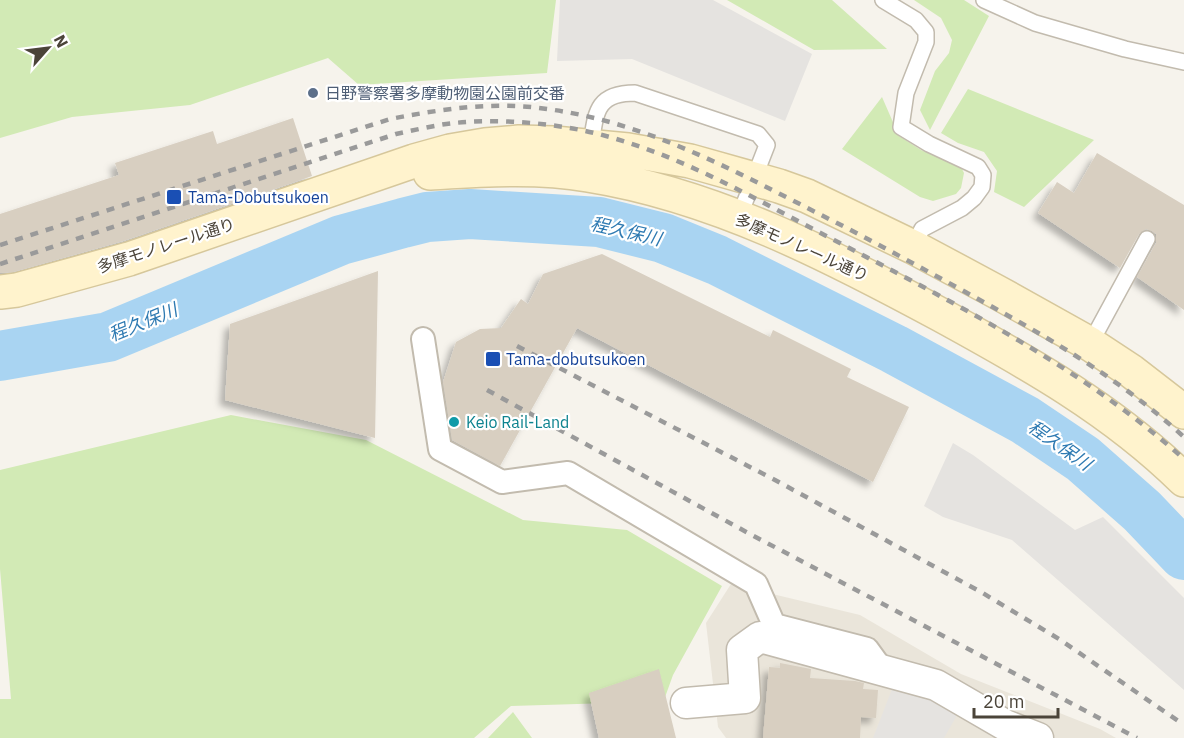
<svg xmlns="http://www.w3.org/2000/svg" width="1184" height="738" font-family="'IBM Plex Sans','Noto Sans JP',sans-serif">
<defs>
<filter id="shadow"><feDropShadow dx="-5.5" dy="5.5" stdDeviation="3" flood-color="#0004"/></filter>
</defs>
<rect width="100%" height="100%" fill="#f6f3ec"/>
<path fill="#eae5da" d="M731,584L860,615L961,674L1100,729L1116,738H726L718,727L706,623Z"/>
<path fill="#d2eab5" d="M0,0H556L547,73L359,85L328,58L190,105L72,117L0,138Z
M727,0H832L887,49L814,50Z
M914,0H964L989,16L930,130L920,110L935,71L949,53L952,40L941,18Z
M968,89L1094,140L1024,207L994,192L997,171L984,152L958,143L941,133Z
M882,97L899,136L921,150L961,167L964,173L961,188L956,194L933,201L920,197L842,149Z
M231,415L366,440L523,520L627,530L722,586L673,675L655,725L611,703L511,706L474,738H0V699H11L0,569V470Z
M513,712L532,738H488Z"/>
<path fill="#e5e3e0" d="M560,0H713L812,54L785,121L632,59L557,61Z
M953,443L973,455L1075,530L1103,517L1184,598V690L1012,540L943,517L924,506Z
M894,684L960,710L944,738H873Z"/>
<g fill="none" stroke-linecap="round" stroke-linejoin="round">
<path stroke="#a9d4f2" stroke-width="50" d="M0,356L108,337L341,240L403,223L427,217L470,214L599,222L663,238L717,260L894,349L1025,420L1083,459L1142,511L1184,555"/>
</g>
<path fill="#d8cfc1" filter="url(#shadow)" d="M293,118L312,176L123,241L13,272L0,273V214L119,175L115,163L213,131L217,144Z
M1097,153L1184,205V310L1137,277L1156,243V234L1152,231L1146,229L1139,234L1120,268L1038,213L1057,182L1074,193Z
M602,254L770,337L773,330L851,369L847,377L909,407L873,482L577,328L500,466L452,440L443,382L456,342L480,329L501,328L521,299L528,304L543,274Z
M378,271L375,438L225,400L230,324Z
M780,663L811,669L810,678L855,681L864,683L863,689L878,690L876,718L861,717L860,738H763L769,667L780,668Z
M659,669L676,738H599L589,693Z"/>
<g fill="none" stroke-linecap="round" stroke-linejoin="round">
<g stroke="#c2bbae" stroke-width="18">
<path id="service" d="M883,0L916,20L926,32V42L906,93L901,127L929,144L978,167L983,175L982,187L974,198L962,208L922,229L913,247
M984,0L1035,23L1125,49L1184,62
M590,151C596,116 593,93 635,93L758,134L767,145L739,217
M1090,344L1147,239"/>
</g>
<g stroke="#c2bbae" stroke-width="26">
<path id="pedestrian" d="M423,339L440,449L502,482L568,473L756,584L774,625L867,649L883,671"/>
</g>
<g stroke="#c2bbae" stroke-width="33">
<path id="minor" d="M686,703L745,698L742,650L760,637L936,685L1005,725L1038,738"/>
</g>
<g stroke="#d6c79b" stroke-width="36">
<path id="secondary" d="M430,173C482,170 537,166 588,175C714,195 830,255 941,315C1027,362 1113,410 1184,480
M0,292L17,290L129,259L414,161L450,151L485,145L519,142L554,143L628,150L690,161L779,186L807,196L913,247L997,292L1090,344L1131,371L1184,412"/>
</g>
<use href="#service" stroke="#fff" stroke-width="15"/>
<use href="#pedestrian" stroke="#fff" stroke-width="22"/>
<use href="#minor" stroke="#fff" stroke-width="30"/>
<use href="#secondary" stroke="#fff3cd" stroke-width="33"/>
<path stroke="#9a9a9a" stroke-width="4.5" stroke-dasharray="8 8" stroke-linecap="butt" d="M0,245L390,119C442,109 494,101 547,109C653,123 747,178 841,225C891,251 940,278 989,305C1058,343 1126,384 1184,437
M0,264L396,134C415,130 435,125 454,123C496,119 540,122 581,130C672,149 753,198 834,240C956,304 1081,367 1184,459
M517,346L775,480L981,592L1059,639L1184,725
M487,390L750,534L1137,738"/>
</g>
<circle fill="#5c6f8a" stroke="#fff" stroke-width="2" cx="313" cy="93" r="6"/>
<g fill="#1a4fb4" stroke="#fff" stroke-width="2">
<rect x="166" y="189" width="16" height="16" rx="3"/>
<rect x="485" y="351" width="16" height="16" rx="3"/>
</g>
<circle fill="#0f9aa8" stroke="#fff" stroke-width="2" cx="454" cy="422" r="6"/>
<g text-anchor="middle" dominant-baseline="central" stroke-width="4.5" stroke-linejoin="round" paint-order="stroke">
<g font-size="16" fill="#4e5e75" stroke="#fff" text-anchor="start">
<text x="325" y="93">日野警察署多摩動物園公園前交番</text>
</g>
<g font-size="16" fill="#164399" stroke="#fff" text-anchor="start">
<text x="188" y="197">Tama-Dobutsukoen</text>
<text x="506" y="359">Tama-dobutsukoen</text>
</g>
<g font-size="16" fill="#4b4439" stroke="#fff">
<text transform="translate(166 245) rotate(-18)">多摩モノレール通り</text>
<text transform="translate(802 247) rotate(24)">多摩モノレール通り</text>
</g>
<g font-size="16" fill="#0d838f" stroke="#fff" text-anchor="start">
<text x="466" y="422">Keio Rail-Land</text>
</g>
<g font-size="18" font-style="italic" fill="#2e7ab2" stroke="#fff">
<text transform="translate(626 231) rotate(13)">程久保川</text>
<text transform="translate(143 322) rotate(-22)">程久保川</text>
<text transform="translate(1060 445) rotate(35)">程久保川</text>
</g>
</g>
<g transform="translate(48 48) rotate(62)" stroke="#ffffff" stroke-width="4.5" paint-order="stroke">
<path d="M0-4.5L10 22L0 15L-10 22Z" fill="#4b4439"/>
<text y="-9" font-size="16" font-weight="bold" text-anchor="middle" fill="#4b4439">N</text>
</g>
<path d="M974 708v9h84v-9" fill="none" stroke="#4b4439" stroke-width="3"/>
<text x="983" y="708" font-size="18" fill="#4b4439" stroke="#ffffff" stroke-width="4.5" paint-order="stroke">20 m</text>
</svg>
